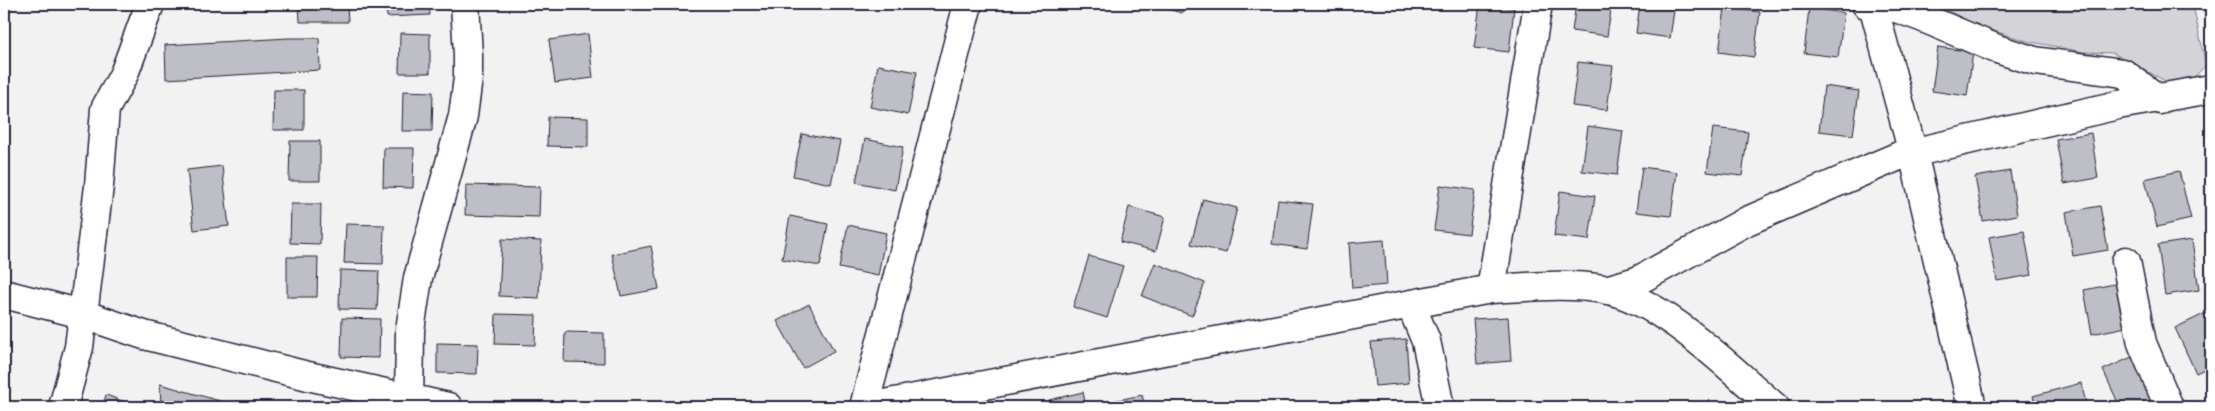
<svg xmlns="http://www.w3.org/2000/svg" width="2215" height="411" font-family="Pangolin,sans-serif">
<rect width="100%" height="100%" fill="#f2f2f3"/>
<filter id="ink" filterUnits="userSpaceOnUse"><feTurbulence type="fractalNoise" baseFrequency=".02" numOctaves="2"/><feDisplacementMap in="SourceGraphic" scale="10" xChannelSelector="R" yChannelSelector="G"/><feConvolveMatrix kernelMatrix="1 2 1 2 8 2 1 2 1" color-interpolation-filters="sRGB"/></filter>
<g filter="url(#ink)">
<path fill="#d3d3d8" stroke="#7a7a8a" d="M1929,4H2184L2194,10L2206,65L2190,81L2171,84L2113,53L2083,52L2027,41L1978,26L1939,6Z"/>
<path fill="#bebec6" stroke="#22223b" d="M299,4H347L348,22H300Z
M386,4H429L430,15L387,17Z
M1149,4H1185L1182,13Z
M1480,4L1514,8L1509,52L1474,48Z
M1576,4H1612L1607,36L1572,31Z
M1640,4H1675L1670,38L1636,33Z
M1725,8L1760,12L1754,57L1719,52Z
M1809,8L1844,13L1838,57L1804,53Z
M400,33L430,34V73H399Z
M588,34L593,78L555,83L549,40Z
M289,38H319L320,70L166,79L165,45Z
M1938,47L1973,52L1967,96L1932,91Z
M1578,62L1613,66L1607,110L1572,106Z
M878,65L917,72L908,115L870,107Z
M1824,86L1859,91L1853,135L1819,131Z
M274,90H304V130H273Z
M403,91L433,92L432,131H402Z
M548,117L588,118V147L547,146Z
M1588,126L1623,131L1617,175L1582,171Z
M1713,128L1748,132L1742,176L1707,172Z
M2091,133L2098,178L2064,184L2056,139Z
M802,134L840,141L831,184L793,176Z
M865,139L903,147L895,190L856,182Z
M290,141H320V181H289Z
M384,148H414L413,188L383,187Z
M222,166L229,226L194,230L187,170Z
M1642,167L1677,172L1671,216L1636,212Z
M2010,171L2017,215L1983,221L1975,177Z
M2179,171L2191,219L2157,227L2145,179Z
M466,185L540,187L539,217L465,215Z
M1440,185L1475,190L1469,234L1434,230Z
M1560,191L1595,196L1589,240L1554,236Z
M1203,199L1237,208L1226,253L1191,244Z
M1278,200L1313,204L1307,249L1272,244Z
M291,204H321L320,244L290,243Z
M2100,206L2108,250L2073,256L2066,212Z
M1129,207L1165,217L1156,251L1120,242Z
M790,216L828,224L820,266L782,259Z
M346,224L384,225L383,264L344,263Z
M848,225L886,233L878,276L839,268Z
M2024,231L2032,275L1997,281L1989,237Z
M502,239L541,241L539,298L499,296Z
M1384,240L1387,285L1352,288L1349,243Z
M2192,240L2199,290L2165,295L2158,245Z
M651,246L659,289L621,296L612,254Z
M1089,256L1123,266L1107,318L1073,307Z
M287,257H318L317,297H287Z
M1155,263L1205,283L1192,316L1142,296Z
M340,270L379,271L377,310L339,309Z
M2119,283L2126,327L2092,334L2084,290Z
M809,304L834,351L803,368L777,321Z
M2206,313L2211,324V366L2196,373L2175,328Z
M496,314L536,315L535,345L495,344Z
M1508,317L1511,361L1477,364L1473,319Z
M342,318L380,319L379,358L341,357Z
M565,332L604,333V363L564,362Z
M1406,339L1409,383L1375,386L1371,342Z
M437,343L478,344L477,374L437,373Z
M2134,356L2155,401L2142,407H2120L2103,370Z
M2081,383L2087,407H2036L2033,396Z
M160,384L241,407H161Z
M1083,392L1086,407H1050L1049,400Z
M106,395L139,407H102Z
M1142,395L1145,407H1109L1108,402Z
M986,397L989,407H952V404Z"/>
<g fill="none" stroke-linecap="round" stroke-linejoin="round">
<g stroke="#22223b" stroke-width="31">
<path id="minor" d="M1866,4L1893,7L1921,17L1997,49L2035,61L2123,73L2160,100
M1873,5L1913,153L1972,407
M2126,261L2142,343L2169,407
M1491,289L1538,4
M1606,290L1637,281L1747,221L1899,156L2118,105L2211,89
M4,294L82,314L144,335L308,376L448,407
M1411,305L1426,341L1440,407
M63,407L79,347L99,186L105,109L124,74L150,4
M409,407L410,330L418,278L463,116L468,78V55L465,4
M864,407L968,4
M868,407L1491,289C1529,287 1567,283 1604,289C1663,300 1730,369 1775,407"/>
</g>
<use href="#minor" stroke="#fff" stroke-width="28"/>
</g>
</g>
<rect width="2215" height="411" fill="none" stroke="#fff" stroke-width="20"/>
<rect x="10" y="10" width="2195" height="391" fill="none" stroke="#22223b" stroke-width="2" filter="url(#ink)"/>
</svg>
